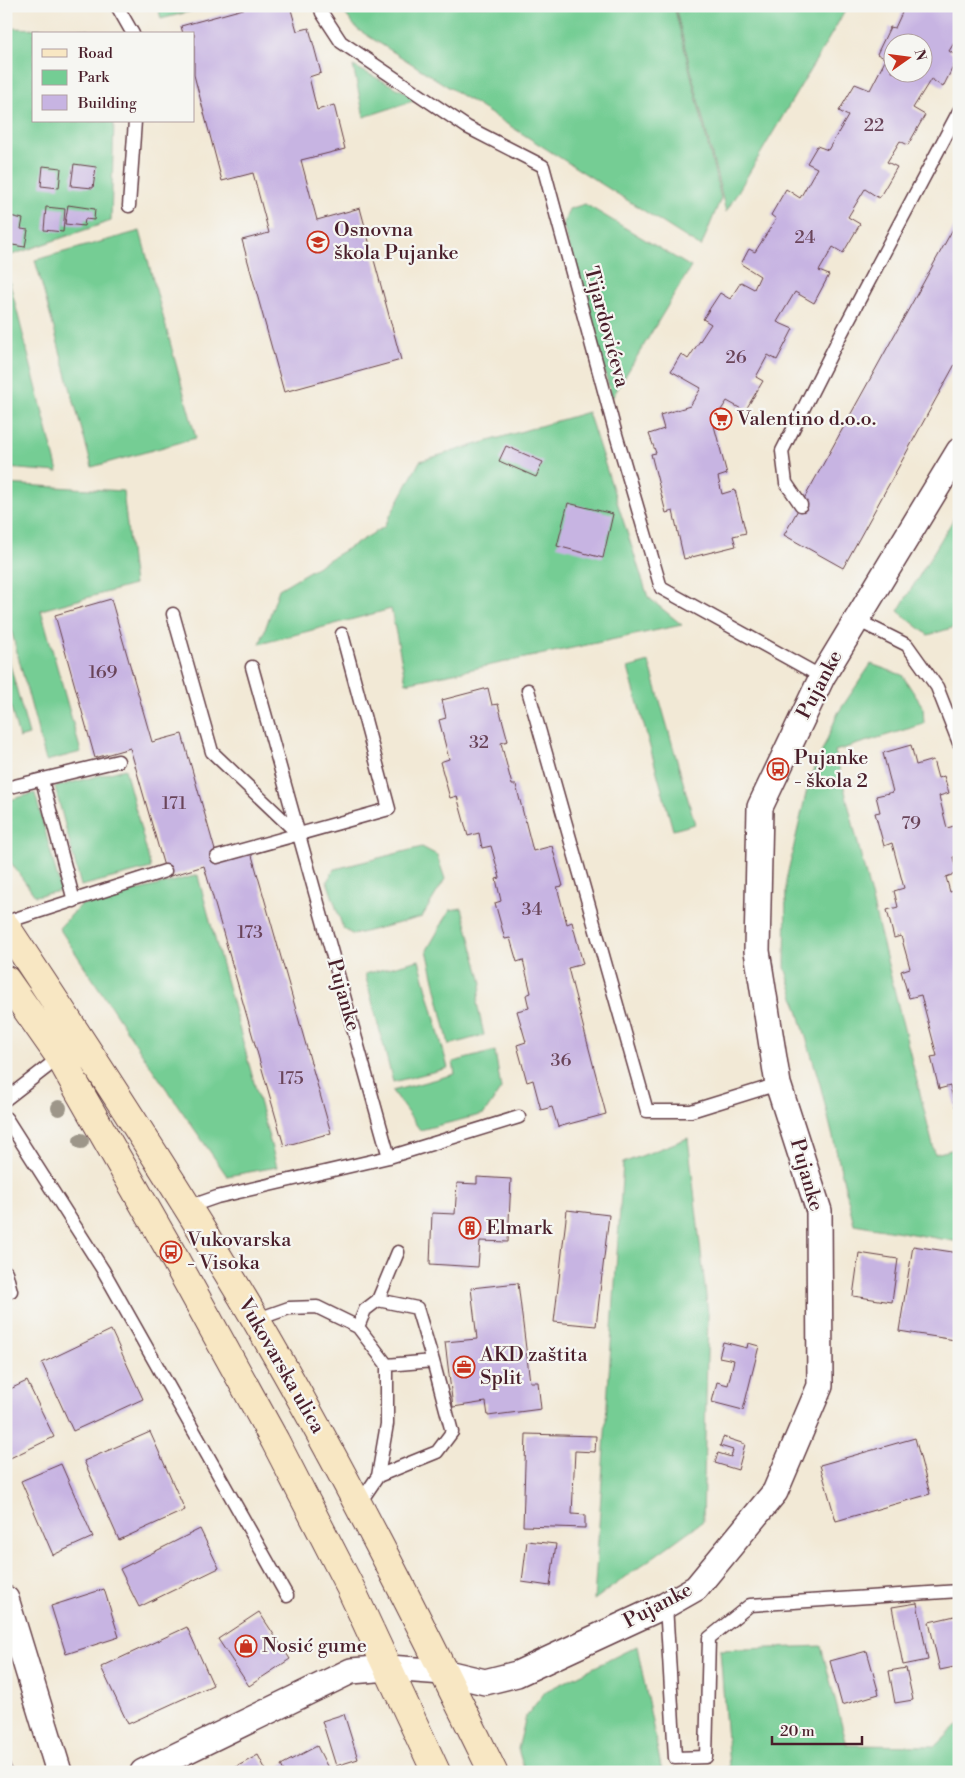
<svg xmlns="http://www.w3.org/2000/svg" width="965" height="1778" font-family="'Libre Bodoni',serif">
<rect width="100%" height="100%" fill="#f6f6f2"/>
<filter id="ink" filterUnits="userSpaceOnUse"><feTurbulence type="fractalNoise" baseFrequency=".02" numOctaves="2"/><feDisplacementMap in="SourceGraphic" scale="10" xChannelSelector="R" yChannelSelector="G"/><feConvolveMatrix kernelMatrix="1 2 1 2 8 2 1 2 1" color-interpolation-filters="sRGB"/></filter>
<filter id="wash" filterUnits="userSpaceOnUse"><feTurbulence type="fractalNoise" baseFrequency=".0096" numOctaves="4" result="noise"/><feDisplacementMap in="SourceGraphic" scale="20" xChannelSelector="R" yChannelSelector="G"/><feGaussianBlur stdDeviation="1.12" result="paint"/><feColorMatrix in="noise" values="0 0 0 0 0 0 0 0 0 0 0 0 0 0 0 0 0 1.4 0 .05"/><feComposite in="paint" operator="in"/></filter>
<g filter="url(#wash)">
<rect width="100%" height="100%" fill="#f2e9d6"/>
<path fill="#74cd94" stroke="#5f7660" d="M158,6H211L161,19Z
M339,6H674L721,198L701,247L357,29Z
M675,6H848L726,212Z
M6,28L87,30L95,34H34V121H114L111,221L6,257Z
M353,66L419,99L364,117Z
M585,204L691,267L612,398L563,225L569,209Z
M140,231L196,438L92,467L35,260Z
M6,268L58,472L6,468Z
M588,412L648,597L682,625L406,683L391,609L260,644L279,589L384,527L420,461Z
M6,484L123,491L134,585L41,610L81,752L46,761L6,611Z
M959,510V626L928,635L898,611Z
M6,650L29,735L19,738L6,689Z
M649,662L695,824L673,830L628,668Z
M871,664L902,675L923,707L924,724L835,751L935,1154L959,1148V1242L854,1224L820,1084L785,967L786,880L808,785L838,713Z
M125,769L151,868L81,886L55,787Z
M35,793L61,891L35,896L6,856V801Z
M422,847L437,855L445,879L422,917L353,935L343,928L327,881L335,869Z
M198,875L199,880L277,1167L227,1176L147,1061L59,928L81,905Z
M462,908L482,983L477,1003L484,1035L449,1045L427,950L450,910Z
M419,960L448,1068L393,1082L365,974Z
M495,1051L501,1089L484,1114L420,1130L392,1091L455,1074L453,1062Z
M688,1138L708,1314L703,1521L594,1600L623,1163Z
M637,1646L662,1772H525L518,1749L526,1716L546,1691Z
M821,1646L847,1745L936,1746L959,1724V1766L943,1772H714L729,1767L720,1650Z"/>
<g id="blocks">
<path fill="#c7b4e2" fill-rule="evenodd" d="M254,6H290L297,31L309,28L321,73L309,77L317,110L334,105L345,149L301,160L317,220L360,208L401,360L284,392L242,240L269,233L253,173L222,181L194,75V34H183L181,26Z
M905,6H959V35L949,51L958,57L943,87L931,79L913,108L925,115L908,145L900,141L887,162L897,167L879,198L865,189L848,217L860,224L843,253L833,247L819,271L829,275L814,303L795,292L777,322L793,329L777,360L768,355L756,377L763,381L745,411L727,401L713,422L727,474L718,477L722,494L735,490L746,533L733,536L736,546L684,559L673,511L666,513L651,454L656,453L649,434L664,429L660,415L690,406L701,388L671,371L681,354L688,359L711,324L703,319L720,293L730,299L741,282L754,289L760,276L741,264L749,249L755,252L776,219L771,215L786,189L800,198L817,168L807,163L817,146L828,150L848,116L839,111L855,84L870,90L886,59L877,54L890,27L895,28ZM892,42H922V72H892Z
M74,164L96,167L93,188L71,186Z
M43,166L61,168L59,188L41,186Z
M68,205L95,209L94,220L85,219L84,226L65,224Z
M46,207L65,209L63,232L44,230Z
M10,216L23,219L21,229L28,230L25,247L6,244V227H8Z
M959,218V357L843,568L784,535Z
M506,446L543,462L536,477L499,461Z
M568,503L613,514L603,558L557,546Z
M111,599L152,742L182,734L218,861L251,852L331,1133L284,1146L204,866L167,877L130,748L95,758L55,615Z
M488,688L492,705L498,704L508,741L501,743L512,785H516L533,851L552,846L563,886L557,887L567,924L572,922L583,964L568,968L606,1114L558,1127L552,1107L541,1110L533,1080L527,1082L517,1045L526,1042L517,1011L529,1008L526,995L531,993L523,960L517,962L510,938L505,939L495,903L501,901L496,879L500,878L491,846L482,848L479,833L468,836L457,796L450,798L440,762L449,759L439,720L446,718L442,700Z
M911,745L916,765L933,760L938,778L944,776L949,793L939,796L947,828L954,826L959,845V856L953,857L957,873L946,877L950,892L959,890L958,1118L950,1086L939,1089L931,1057L937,1056L921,995L909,998L901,971L910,968L901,936L894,938L887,910L898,907L894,891L904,888L892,843L884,846L875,813L880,812L876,796L893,792L883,753Z
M477,1177L511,1179L508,1242L480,1241L478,1267L430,1264L432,1213L455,1214L457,1183L477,1184Z
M567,1210L609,1215L596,1326L554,1322Z
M913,1246L959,1253V1316L955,1340L899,1331Z
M859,1253L898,1259L892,1302L853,1296Z
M518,1283L530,1382H538L541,1409L488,1416L486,1402L453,1407L445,1342L477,1339L471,1288Z
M111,1330L143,1399L73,1431L42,1363Z
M723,1342L747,1348L748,1343L759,1346L743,1410L712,1402L717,1382L728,1385L734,1360L719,1357Z
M27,1381L54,1437L6,1460V1391Z
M150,1432L185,1510L119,1540L84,1461Z
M526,1434L596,1436L595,1452L575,1451L572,1514L585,1515V1528L523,1526Z
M723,1437L745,1444L738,1470L715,1463L718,1453L731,1457L733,1450L720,1446Z
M915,1438L930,1494L836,1521L820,1465Z
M61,1464L93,1537L53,1555L21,1481Z
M200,1529L219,1568L139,1607L120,1569Z
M527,1541L556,1544L550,1586L522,1582Z
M104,1589L119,1637L66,1654L51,1606Z
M917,1603L928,1660L903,1665L892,1607Z
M259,1612L290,1659L249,1686L218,1639Z
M959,1615V1666L940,1670L929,1622Z
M187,1627L213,1685L128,1724L101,1667Z
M867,1651L879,1694L842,1705L830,1661Z
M906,1668L913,1700L895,1703L889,1671Z
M344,1714L358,1759L336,1766L322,1721Z
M317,1746L330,1772H284L281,1765Z
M6,1755H7L13,1772H6Z
M258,1755L267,1772H227Z"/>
</g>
</g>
<g filter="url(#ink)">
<use href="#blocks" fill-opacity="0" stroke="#633d45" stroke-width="1"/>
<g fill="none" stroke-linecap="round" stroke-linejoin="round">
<g stroke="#633d45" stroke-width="15">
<path id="lane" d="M117,6L133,34
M320,6L322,13L341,42L467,127L543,166L615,431L661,588L822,677
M129,206L135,121
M801,505L786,483L782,451L840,336L959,111
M173,614L212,752L298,834
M857,620L907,645L937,687L959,743
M528,690L647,1111H691L778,1084
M42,780L74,901
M6,788L118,761
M217,857L389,809L342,634
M6,922L165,871
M6,1099L60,1057
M6,1118L103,1270L287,1596
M389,1157L519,1117
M188,1207L217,1197L389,1157L252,667
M6,1272L11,1291
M378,1300L398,1252
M255,1320L289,1308L317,1307L358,1327L387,1365V1424L378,1476L359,1504
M358,1327L365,1310L378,1300L417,1308L433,1361L452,1432L437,1452L378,1476
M387,1365L433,1361
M666,1605L675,1758L706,1757L709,1638L750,1605L959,1591"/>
</g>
<g stroke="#633d45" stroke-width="28">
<path id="street" d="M6,1599L59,1772
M143,1772L351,1671L389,1668L443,1672L485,1682L517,1674L666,1605L696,1588L775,1492L820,1386L819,1211L778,1084L757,951L760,807L822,677L959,451"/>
</g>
<g stroke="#633d45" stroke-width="30">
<path id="secondary" d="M6,927C92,1056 177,1186 256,1320C342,1467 418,1619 493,1772
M6,980L60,1057L76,1086L171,1252L275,1441L350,1587L436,1772"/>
</g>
<use href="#lane" stroke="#fff" stroke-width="12"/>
<use href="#street" stroke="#fff" stroke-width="25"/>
<use href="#secondary" stroke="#f8e7c3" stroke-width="28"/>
</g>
<g fill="#9d9689">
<circle cx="59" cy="1108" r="8"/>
<circle cx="81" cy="1141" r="8"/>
</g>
</g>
<defs>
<g id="school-ring" transform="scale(1.125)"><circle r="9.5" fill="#f6f6f2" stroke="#c8321e" stroke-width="1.5"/><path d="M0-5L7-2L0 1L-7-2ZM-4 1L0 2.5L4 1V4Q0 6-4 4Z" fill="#c8321e"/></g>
<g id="supermarket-ring" transform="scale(1.125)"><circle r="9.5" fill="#f6f6f2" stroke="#c8321e" stroke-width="1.5"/><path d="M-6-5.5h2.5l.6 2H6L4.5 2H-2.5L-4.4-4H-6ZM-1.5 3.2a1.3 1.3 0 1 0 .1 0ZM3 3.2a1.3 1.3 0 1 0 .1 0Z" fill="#c8321e"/></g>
<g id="bus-ring" transform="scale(1.125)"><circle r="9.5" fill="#f6f6f2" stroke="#c8321e" stroke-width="1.5"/><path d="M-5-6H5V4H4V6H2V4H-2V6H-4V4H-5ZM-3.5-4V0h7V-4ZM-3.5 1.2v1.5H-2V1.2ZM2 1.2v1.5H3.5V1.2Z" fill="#c8321e"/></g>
<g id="building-ring" transform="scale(1.125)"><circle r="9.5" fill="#f6f6f2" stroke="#c8321e" stroke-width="1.5"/><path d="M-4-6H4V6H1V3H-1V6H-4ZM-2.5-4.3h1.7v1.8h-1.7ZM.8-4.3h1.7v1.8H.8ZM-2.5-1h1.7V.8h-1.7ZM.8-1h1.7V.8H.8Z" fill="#c8321e"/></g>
<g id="office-ring" transform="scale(1.125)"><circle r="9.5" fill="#f6f6f2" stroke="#c8321e" stroke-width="1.5"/><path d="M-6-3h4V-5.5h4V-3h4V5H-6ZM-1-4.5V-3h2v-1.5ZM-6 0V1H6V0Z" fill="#c8321e"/></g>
<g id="shop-ring" transform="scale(1.125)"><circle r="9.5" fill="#f6f6f2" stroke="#c8321e" stroke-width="1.5"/><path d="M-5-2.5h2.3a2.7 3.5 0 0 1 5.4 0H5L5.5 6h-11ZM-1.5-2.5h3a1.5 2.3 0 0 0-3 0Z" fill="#c8321e"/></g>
</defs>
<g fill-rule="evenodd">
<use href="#school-ring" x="318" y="242"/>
<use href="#supermarket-ring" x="721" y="419"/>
<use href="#bus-ring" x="778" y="769"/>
<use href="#building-ring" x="470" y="1228"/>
<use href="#bus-ring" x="171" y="1252"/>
<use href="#office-ring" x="464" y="1367"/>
<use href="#shop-ring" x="246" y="1646"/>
</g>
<g text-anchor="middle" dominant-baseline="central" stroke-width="4.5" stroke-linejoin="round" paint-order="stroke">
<g font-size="18" fill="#694459">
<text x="874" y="125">22</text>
<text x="805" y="237">24</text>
<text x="736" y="357">26</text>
<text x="103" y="672">169</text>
<text x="479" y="742">32</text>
<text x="174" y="803">171</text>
<text x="911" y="823">79</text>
<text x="532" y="909">34</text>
<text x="250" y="932">173</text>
<text x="561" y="1060">36</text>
<text x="291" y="1078">175</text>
</g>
<g font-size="20" fill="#4a1f2b" stroke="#f6f6f2" text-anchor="start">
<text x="334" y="230">Osnovna<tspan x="334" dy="23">škola Pujanke</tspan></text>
<text x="737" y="419">Valentino d.o.o.</text>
<text x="794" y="758">Pujanke<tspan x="794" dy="23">- škola 2</tspan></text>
<text x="486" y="1228">Elmark</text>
<text x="187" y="1240">Vukovarska<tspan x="187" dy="23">- Visoka</tspan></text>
<text x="480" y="1355">AKD zaštita<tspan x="480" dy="23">Split</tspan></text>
<text x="262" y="1646">Nosić gume</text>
</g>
<g font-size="20" fill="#4a1f2b" stroke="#f6f6f2">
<text transform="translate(606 327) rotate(75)">Tijardovićeva</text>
<text transform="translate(820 685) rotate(-62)">Pujanke</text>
<text transform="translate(343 995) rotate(74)">Pujanke</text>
<text transform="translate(806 1175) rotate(74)">Pujanke</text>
<text transform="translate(281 1366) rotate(60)">Vukovarska ulica</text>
<text transform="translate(658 1606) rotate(-28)">Pujanke</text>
</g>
</g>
<rect width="965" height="1778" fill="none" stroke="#f6f6f2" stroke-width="25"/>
<rect x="32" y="32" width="162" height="90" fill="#f6f6f2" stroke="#b1a0a2"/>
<rect x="42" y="49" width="25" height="8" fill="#f8e7c3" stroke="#b1a0a2"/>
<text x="78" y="58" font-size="15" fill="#4a1f2b">Road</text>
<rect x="42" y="70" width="25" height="15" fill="#74cd94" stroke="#b1a0a2"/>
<text x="78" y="82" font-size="15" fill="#4a1f2b">Park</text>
<rect x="42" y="95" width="25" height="15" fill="#c7b4e2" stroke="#b1a0a2"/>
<text x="78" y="108" font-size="15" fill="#4a1f2b">Building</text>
<g transform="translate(908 58) rotate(76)"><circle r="24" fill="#f6f6f2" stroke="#b1a0a2"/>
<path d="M0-4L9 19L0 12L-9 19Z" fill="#c8321e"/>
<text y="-8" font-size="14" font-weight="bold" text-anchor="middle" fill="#4a1f2b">N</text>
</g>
<path d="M772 1736v8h90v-8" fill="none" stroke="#4a1f2b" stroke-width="2.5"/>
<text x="780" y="1736" font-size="15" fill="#4a1f2b" stroke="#f6f6f2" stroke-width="4" paint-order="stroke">20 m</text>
</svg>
